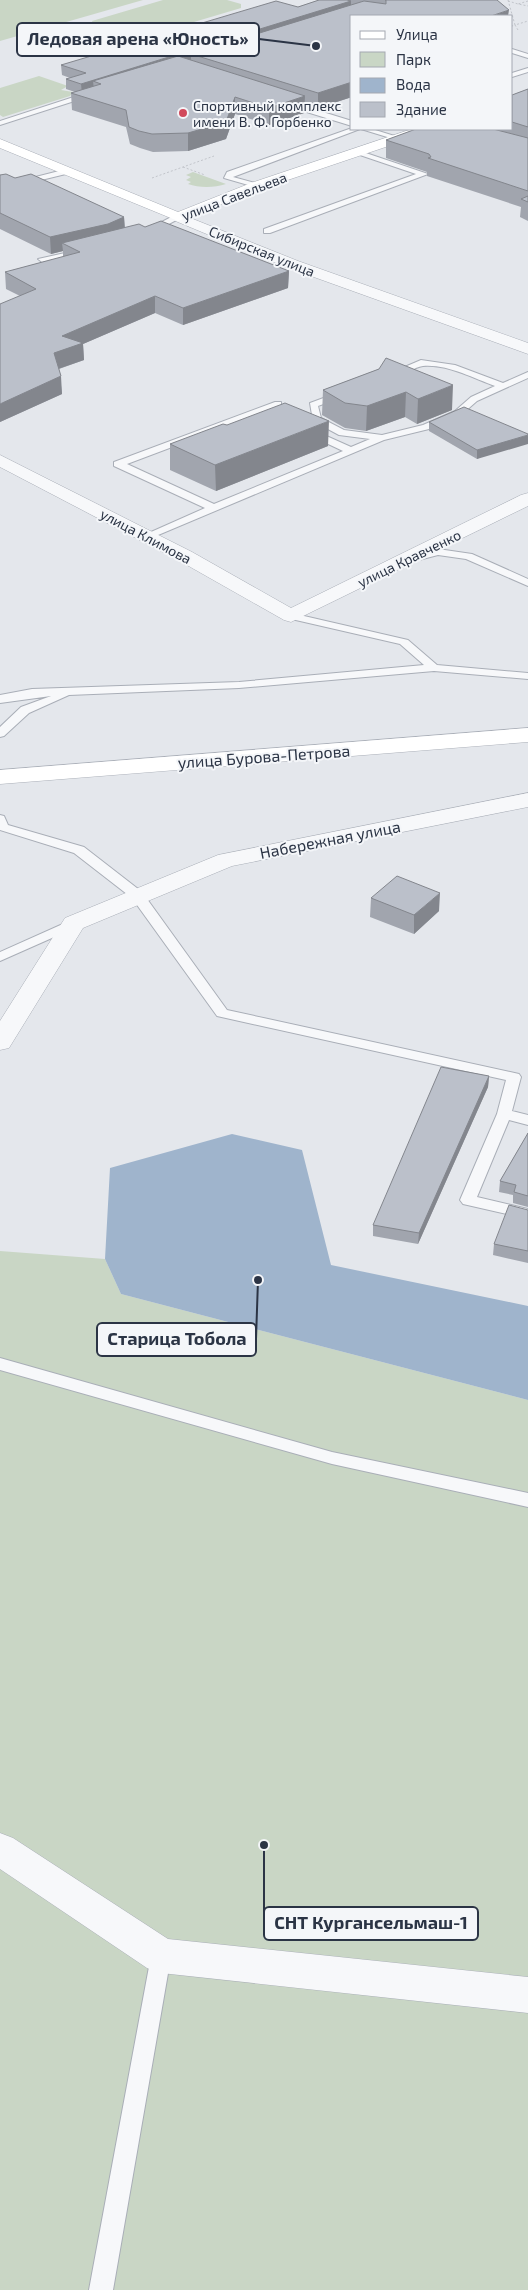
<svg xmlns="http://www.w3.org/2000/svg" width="528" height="2290" font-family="'Exo 2',sans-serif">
<rect width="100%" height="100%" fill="#e4e7ec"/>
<path fill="#c9d6c5" d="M0,0H143L0,41Z
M163,0H227L241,4V8L147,36H128L94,26L92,21Z
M39,76L68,86L61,90L73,92L70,96L3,117L0,115V88Z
M193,172L226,184C214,188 199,188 188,184L191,182L186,180L191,177L186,175Z
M0,1251L105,1259L121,1294L528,1400V2290H0Z"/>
<path fill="#9fb4cc" d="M232,1134L302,1150L331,1265L528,1306V1400L121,1294L105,1259L110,1168Z"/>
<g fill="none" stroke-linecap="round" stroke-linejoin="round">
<g stroke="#a9aeb7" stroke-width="2">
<path id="lane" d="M512,49L528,54V58L512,53Z
M528,68V72L512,77V73Z
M86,93L93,95L0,125V121Z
M287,101L352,121V126L284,105V101Z
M352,128L360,129L233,177L259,184V188L224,178L227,172Z
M361,129H372L401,138L397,140Z
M354,149L428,174L270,233H264V229L416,174L354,153Z
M67,169L71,171L70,173L0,190V186Z
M175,215L182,217L150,234L143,232Z
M83,249L87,252L86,254L42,262L38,259Z
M421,360L455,365L503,383L528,372V378L477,401L461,415L429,429L384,440L151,538L147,539L142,536L205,508L114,466V462L275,402H281V406L127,464L214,504L343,451L307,434V430H313L351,447L370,439L339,435L313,421L310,403L337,393H343V397L318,406L321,418L344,430L382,435L423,425L455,411L471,397L495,386C473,378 447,364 423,366C412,367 396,383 386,375Z
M438,549L472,554L528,579V586L466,559L438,555L411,562L406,559Z
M291,613L408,640L437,665L528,673V679L434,671L239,688L69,695L29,713L4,736L0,737V727L21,707L51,696L0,703V695L32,689L239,682L424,665L400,644L287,618L285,616Z
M0,815L4,816L8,825L84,847L142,892L227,1010L519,1074L521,1077L512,1111L528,1115V1125L509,1120L477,1197L528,1209V1219L463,1204L460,1200L497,1114L506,1080L217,1016L132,898L74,853L0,830Z
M74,919L81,923L79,926L0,961V952Z
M0,1358L332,1452L528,1493V1507L332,1464L0,1370Z
M161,1947L168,1949L171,1956L113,2290H89L151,1956L154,1949Z"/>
</g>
<g stroke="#a9aeb7" stroke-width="1">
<path id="street" d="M178,213L298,261L528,343V354L286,267L173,220L171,217Z
M0,455L192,552L291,608L521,495L528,493V506L291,622L284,620L178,560L0,467Z
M528,793V807L232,866L83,928L9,1048L0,1050V1021L65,918L218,855Z
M0,1833L13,1838L168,1939L528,1977V2013L161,1973L147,1968L0,1869Z"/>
</g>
<g stroke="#a9aeb7" stroke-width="1">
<path id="secondary" d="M412,129H432L430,132L261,189L178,221L0,148V139L178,212L251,183Z
M528,728V742L0,784V770Z"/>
</g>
<path stroke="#c2c5cb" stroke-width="1" stroke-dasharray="2 2" stroke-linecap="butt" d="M508,0L515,25L512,26
M508,1L518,4
M528,1L518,4L528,6
M518,30L515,25L528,21
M183,167L205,175
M152,178L214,156"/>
<use href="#lane" fill="#f7f8fa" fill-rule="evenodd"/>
<use href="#street" fill="#f7f8fa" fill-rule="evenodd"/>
<use href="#secondary" fill="#fff" fill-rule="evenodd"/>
</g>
<path fill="#a1a5ae" d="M319,0H497L352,16V97L318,108L305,104L304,113L269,125L235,114L226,139L188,151L153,152L140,148L130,144L126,127L72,110L71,93L75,92L66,89V79L70,78L62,75L61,65L298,7Z
M528,89V221L520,217L521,207L427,176V172L386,158V140L416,129H512V95Z
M0,175L15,178L124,217L125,228L145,227L289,271L288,288L183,325L155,313L83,344L84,360L59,369L62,394L0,422L20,296L6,289L5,272L63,257V251L51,254L0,229Z
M379,369L452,410L417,424L405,417L366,431L345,428L322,415L323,390Z
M429,422L528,434L477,459L429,431Z
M227,425L328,446L216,491L170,470V444Z
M371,898L439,911L414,934L370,917Z
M489,1076L488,1087L418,1244L373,1236V1225Z
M528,1133V1207L513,1203V1195L499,1192L500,1181Z
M528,1210V1263L493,1255L494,1244Z"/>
<path fill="#83868d" d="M351,1V11L191,54V60L101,84L93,81L94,90L82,94L81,84Z
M509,10L508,16H491Z
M352,82V97L318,108V93Z
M305,96L304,113L269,125V108Z
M235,97V114L226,139L188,151V133Z
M124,217L125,234L62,243L63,251L51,254L50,237Z
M289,271L288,288L183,325V308Z
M155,296V313L83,344L84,360L55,370L54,353L62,336Z
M61,376L62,394L0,422V404Z
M453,385L452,410L417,424L418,399Z
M406,392L405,417L366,431L367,406Z
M329,421L328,446L216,491L215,465Z
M528,435V444L477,459V450Z
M440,893L439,911L414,934V915Z
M489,1076L488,1087L418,1244L419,1233Z"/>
<path fill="#bbc0ca" stroke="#83868d" d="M319,0H347L351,1L81,84L66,79L86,73L61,65L276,1L298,7Z
M385,0H497L509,10L491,16H352V82L318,93L191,54L364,1L386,4V0Z
M178,56L305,96L269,108L235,97L226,122L188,133L152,134L139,131L129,127L126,110L71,93L101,84L93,81Z
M528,89V127L512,122V95Z
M416,129H493L528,138V191L428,158L431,157L429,154L386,140Z
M6,174L15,178L31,174L124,217L108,224L50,237L0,213V175Z
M528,196V202L521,199Z
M161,221L289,271L183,308L155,296L62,336L83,343L54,353L61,376L0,404V304L36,289L5,272L80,252L62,243L139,224L145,227Z
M386,358L453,385L418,399L406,392L367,406L345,403L323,390L379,369Z
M285,403L329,421L215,465L170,444L223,424L227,425Z
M464,407L528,434V435L477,450L429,422Z
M397,876L440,893L414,915L371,898Z
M441,1067L489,1076L419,1233L373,1225Z
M528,1133V1196L514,1192L516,1185L500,1181Z
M509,1205L528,1210V1251L494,1244Z"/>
<circle fill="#d1495b" stroke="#f4f6f9" stroke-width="2" cx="183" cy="113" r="5"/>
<g text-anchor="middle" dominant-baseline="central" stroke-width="4" stroke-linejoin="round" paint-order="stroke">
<g font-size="14" fill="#2b3445" stroke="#f4f6f9" text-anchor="start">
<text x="193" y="105">Спортивный комплекс<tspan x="193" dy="16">имени В. Ф. Горбенко</tspan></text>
</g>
<g font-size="14" fill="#2b3445" stroke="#f4f6f9">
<text transform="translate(234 196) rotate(-21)">улица Савельева</text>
<text transform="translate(262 251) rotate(22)">Сибирская улица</text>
<text transform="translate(146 536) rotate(28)">улица Климова</text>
<text transform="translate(409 558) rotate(-26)">улица Кравченко</text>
</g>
<g font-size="16" fill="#2b3445" stroke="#f4f6f9">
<text transform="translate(264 756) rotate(-4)">улица Бурова-Петрова</text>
<text transform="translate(330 839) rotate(-11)">Набережная улица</text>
</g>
</g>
<path fill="none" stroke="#2b3445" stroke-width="2" d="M316 46L259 39M258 1280L256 1339M264 1845L264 1923"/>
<g fill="#2b3445" stroke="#f4f6f9" stroke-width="2">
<circle cx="316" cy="46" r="5"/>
<circle cx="258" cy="1280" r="5"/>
<circle cx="264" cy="1845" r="5"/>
</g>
<g fill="#f4f6f9" stroke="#2b3445" stroke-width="2">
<rect x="17" y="23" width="242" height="33" rx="5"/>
<rect x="97" y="1323" width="159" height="33" rx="5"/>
<rect x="264" y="1907" width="214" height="33" rx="5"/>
</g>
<g font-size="18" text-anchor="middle" font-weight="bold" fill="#2b3445">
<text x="138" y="45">Ледовая арена «Юность»</text>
<text x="177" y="1345">Старица Тобола</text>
<text x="371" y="1929">СНТ Кургансельмаш-1</text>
</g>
<rect x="350" y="15" width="162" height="115" fill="#f4f6f9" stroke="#a4a8b1"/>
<rect x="360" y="31" width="25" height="8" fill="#ffffff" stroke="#a4a8b1"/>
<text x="396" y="40" font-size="15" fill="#2b3445">Улица</text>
<rect x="360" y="52" width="25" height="15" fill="#c9d6c5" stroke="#a4a8b1"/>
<text x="396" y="65" font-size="15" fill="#2b3445">Парк</text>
<rect x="360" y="78" width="25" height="15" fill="#9fb4cc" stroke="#a4a8b1"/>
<text x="396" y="90" font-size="15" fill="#2b3445">Вода</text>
<rect x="360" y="102" width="25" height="15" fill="#bbc0ca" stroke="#a4a8b1"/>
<text x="396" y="115" font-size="15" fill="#2b3445">Здание</text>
</svg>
